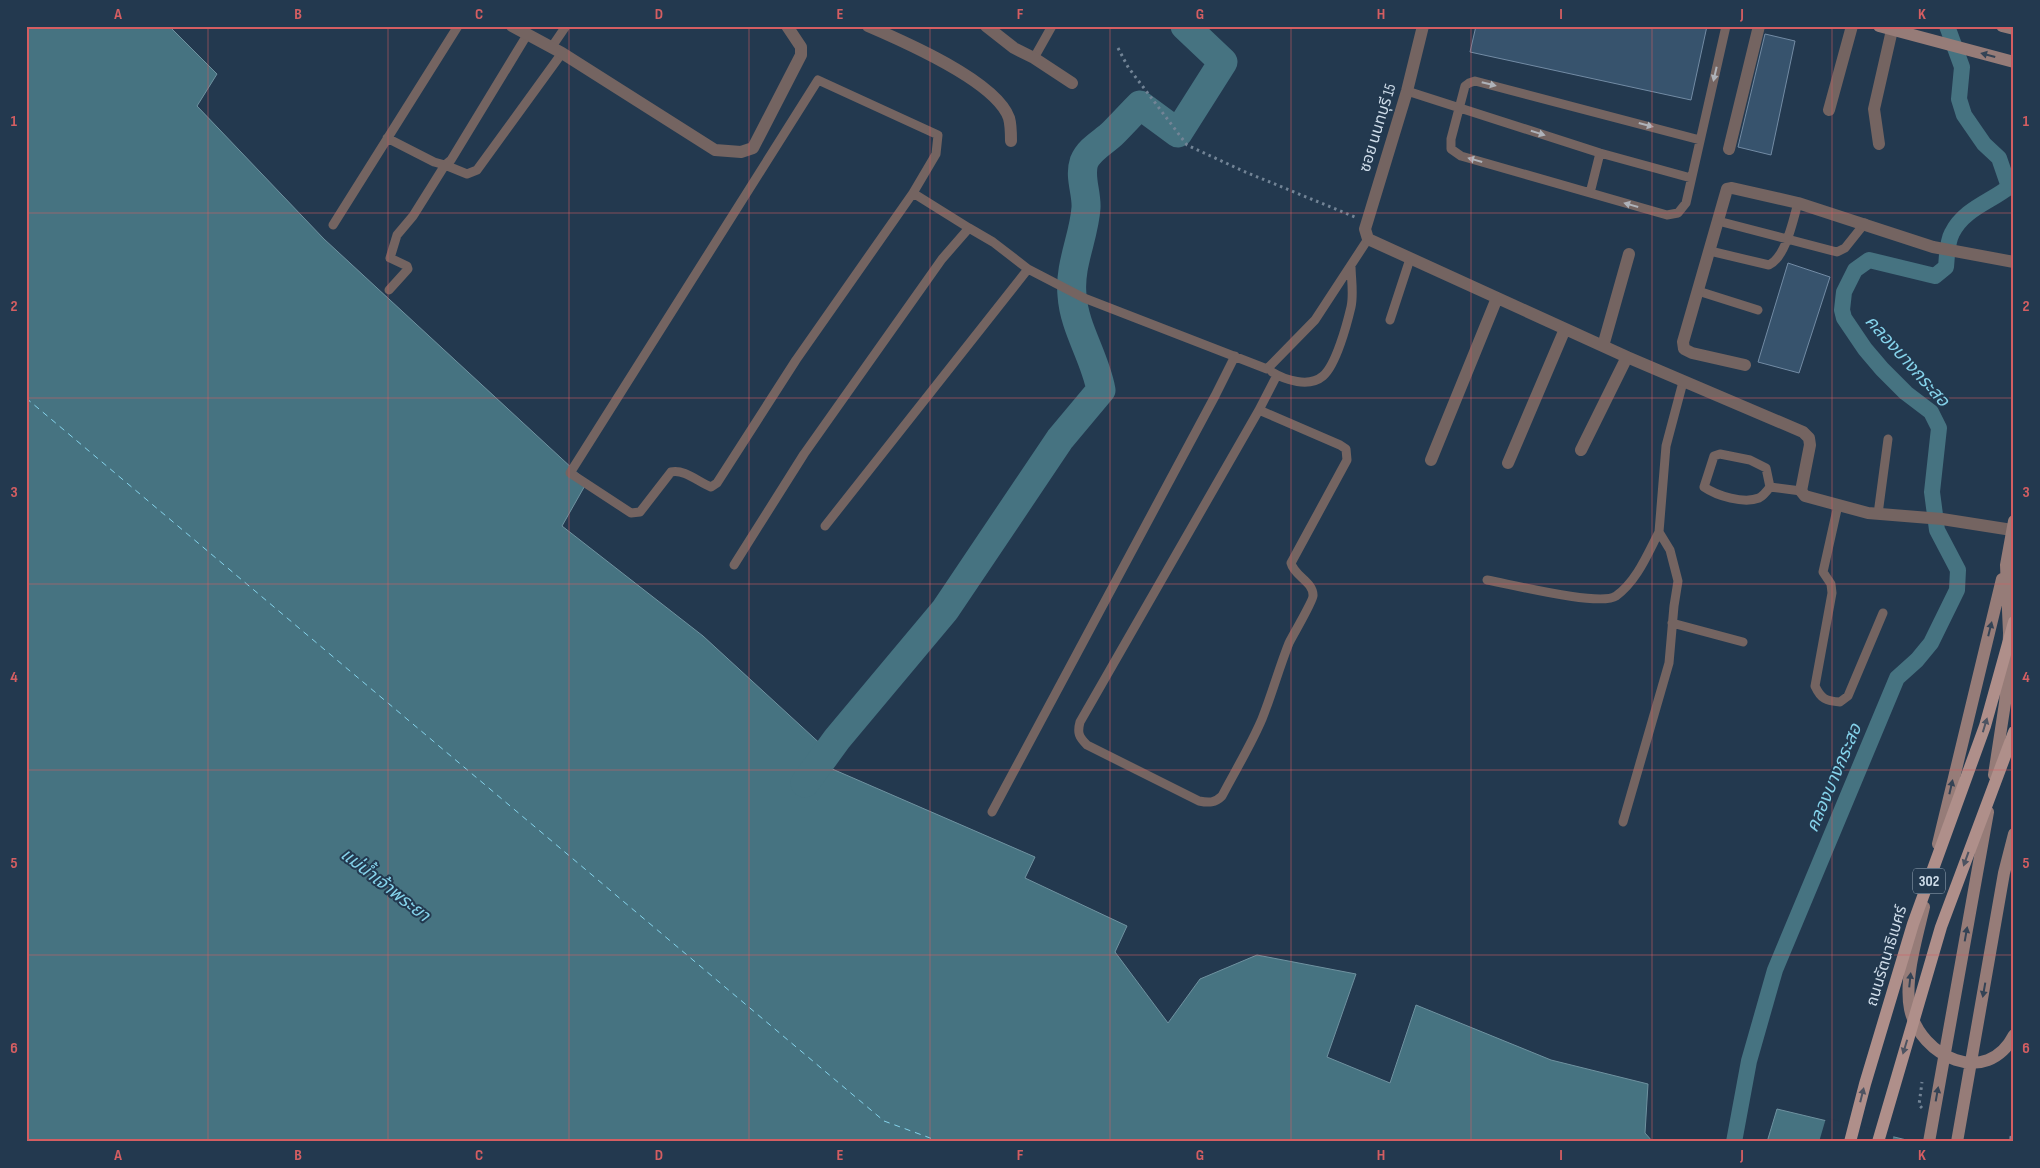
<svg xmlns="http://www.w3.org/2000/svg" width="2040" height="1168" font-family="'Sofia Sans Condensed','Noto Sans Thai',sans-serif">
<rect width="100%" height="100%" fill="#23394f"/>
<path fill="#467381" stroke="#6f92a0" d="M26,26H169L217,74L197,106L324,239L587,482L562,526L703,636L838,760L830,768L1035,857L1025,878L1127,926L1115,952L1168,1023L1200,979L1257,955L1356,974L1327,1057L1390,1083L1416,1005L1551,1060L1648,1084L1645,1133L1653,1142H28L26,1141Z
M1777,1109L1915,1142H1767Z"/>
<path fill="#23394f" d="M1826,1118L1894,1134L1892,1142H1819Z"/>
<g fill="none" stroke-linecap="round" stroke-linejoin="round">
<path stroke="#467381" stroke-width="16" d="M1734,1142L1749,1061L1775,970L1897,678L1917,660L1931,643L1957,590L1958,570L1937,530L1932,492L1939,428L1931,412L1906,393L1882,369L1865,349L1844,318L1842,310L1844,292L1855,270L1869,260L1935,276L1946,267C1947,257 1947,242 1952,233C1964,209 1990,202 2009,187L1999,158L1984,144L1964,115L1959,99L1962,67L1947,26"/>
<path stroke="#467381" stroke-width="29" d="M805,783L837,739L945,610L1060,439L1101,390C1095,357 1074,328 1072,295C1069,265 1084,237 1086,208C1087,193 1079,177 1084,162C1089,149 1104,142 1113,133C1122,124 1131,114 1140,105L1178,133L1223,62L1185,26"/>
<path stroke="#85d3eb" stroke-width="1" stroke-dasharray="6 5" stroke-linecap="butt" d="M26,398L884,1121L941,1142"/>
</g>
<path fill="#37536d" stroke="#728ba4" d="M1476,26H1707L1691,100L1470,52Z
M1765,34L1795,41L1771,155L1738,147Z
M1788,263L1830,277L1799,373L1758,362Z"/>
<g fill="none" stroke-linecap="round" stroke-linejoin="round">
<path stroke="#728496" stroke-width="3" stroke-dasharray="2.5 4" stroke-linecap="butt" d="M1118,48L1128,67L1187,145L1243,171L1355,217
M1922,1108L1919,1105L1922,1082
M2008,1142V1137L2014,1138"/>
<path stroke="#746461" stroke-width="9" d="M551,48L566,26
M1034,58L1052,26
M1407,91L1600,153L1691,178
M387,138L434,162L445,165L451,160L527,35
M1700,140L1475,81L1469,83L1465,86L1451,139V149L1461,156L1667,215L1678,213L1686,203L1726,26
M913,193L936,154L938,135L818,80L570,473L631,513L640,512L671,472C685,469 698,482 711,487L717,483L796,360L913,193L969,228
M1590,193L1600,153
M1718,221L1837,252L1845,248L1865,223
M333,225L458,26
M1710,251L1769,265C1786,257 1793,220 1798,203
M389,290L408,269L407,266L390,258L397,235L413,216L445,165L467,174L477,170L562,53
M1698,291L1758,310
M1390,320L1410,259
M1272,372C1285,380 1309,388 1323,376C1336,365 1347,324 1351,307C1354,294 1351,278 1351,265
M1259,410L1080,722C1077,733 1079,737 1087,745L1199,801C1209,803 1215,803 1222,796C1235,771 1251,745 1262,719C1272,694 1279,668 1289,643C1293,635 1313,601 1313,596C1314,582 1294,576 1291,563L1347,460L1346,449L1340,445L1259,410L1277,375
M1720,454L1750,460L1766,468L1770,487C1767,491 1763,496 1759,498C1744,504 1717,496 1704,487L1714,456Z
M1770,487L1801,491
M1838,505L1823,572L1831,584L1832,593L1815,686C1821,699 1826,701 1840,702L1848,696L1883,613
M1878,514L1888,439
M825,526L1028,269
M734,565L804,454L942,259L969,228L993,242L1028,269L1084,298L1267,369L1315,320L1368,239
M1487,580C1510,584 1600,607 1616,596C1637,581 1648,553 1659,532
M1672,623L1743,642
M992,812L1215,396L1235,356
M1623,822L1669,663L1674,606L1678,581L1670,550L1659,532L1666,446L1683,382"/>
<path stroke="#746461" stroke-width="12" d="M512,26L562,53L715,150L741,152L753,148L801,55V47L787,26
M868,26C903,41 996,81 1009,118C1011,125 1011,134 1011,141
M986,26L1014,48L1034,58L1072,83
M1423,26L1407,91L1365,229L1368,239L1627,357L1803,432L1809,438L1810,445L1801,491L1805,496L1868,513L1942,519L2012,530
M1829,110L1852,26
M1879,144L1874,109L1892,30
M1729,149L1759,26
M1603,346L1629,254
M1745,365L1692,353L1684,349L1683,342L1727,189L1732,188L1798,203L1933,247L2014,262
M1581,450L1627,357
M1431,460L1497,298
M1508,463L1565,329"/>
<path stroke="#967c78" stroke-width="12" d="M1879,26L2014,62
M2002,26L2014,29
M1994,775L2005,703L2008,668L2009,633L2006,565L2014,521
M1938,844L2002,579
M1924,907C1917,937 1904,979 1910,1009C1920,1057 1987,1088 2014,1035
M1929,1142L1988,812
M1957,1142L2004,873L2014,834"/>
<path stroke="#af8f8a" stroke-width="12" d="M1850,1142L1865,1084L1913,924L1985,726L2014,622
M1878,1142L1941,927L2014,732"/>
</g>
<defs><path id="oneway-solid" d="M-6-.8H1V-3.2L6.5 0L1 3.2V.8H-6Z" transform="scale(1.25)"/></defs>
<g fill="#344355">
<use href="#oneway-solid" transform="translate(1988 55) rotate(-165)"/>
<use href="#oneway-solid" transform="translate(1990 629) rotate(-76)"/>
<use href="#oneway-solid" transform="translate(1951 787) rotate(-77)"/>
<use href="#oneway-solid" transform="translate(1966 934) rotate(-80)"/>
<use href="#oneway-solid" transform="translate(1910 980) rotate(-84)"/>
<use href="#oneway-solid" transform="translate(1984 990) rotate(100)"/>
<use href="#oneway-solid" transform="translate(1937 1094) rotate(-80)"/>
</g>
<g fill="#aeb2b9">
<use href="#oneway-solid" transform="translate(1715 74) rotate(103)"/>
<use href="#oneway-solid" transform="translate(1489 84) rotate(14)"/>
<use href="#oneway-solid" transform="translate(1646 125) rotate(15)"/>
<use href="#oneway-solid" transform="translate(1538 133) rotate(17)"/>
<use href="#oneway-solid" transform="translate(1475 160) rotate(-164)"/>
<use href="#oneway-solid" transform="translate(1631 205) rotate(-164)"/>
</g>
<g fill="#4d5361">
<use href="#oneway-solid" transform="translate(1985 725) rotate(-73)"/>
<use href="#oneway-solid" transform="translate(1966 859) rotate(110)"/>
<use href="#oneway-solid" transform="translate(1905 1047) rotate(107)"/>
<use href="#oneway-solid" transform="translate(1862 1095) rotate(-76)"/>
</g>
<path fill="none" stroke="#d45e62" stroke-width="1" stroke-opacity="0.55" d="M208,26V1142M388,26V1142M569,26V1142M749,26V1142M930,26V1142M1110,26V1142M1291,26V1142M1471,26V1142M1652,26V1142M1832,26V1142M26,213H2014M26,398H2014M26,584H2014M26,770H2014M26,955H2014"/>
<g text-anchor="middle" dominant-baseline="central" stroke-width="4" stroke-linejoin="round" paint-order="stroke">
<rect fill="#23394f" stroke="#9babbb" stroke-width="1" x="1913" y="868.5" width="32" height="25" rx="4"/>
<g font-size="15" font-weight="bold" fill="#cedce9">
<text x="1929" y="881">302</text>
</g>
<g font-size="16" fill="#cedce9" stroke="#23394f">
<text transform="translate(1378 128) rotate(-73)">ซอย นนทบุรี 15</text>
<text transform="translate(1887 956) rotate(-73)">ถนนรัตนาธิเบศร์</text>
</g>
<g font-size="18" font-style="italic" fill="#85d3eb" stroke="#23394f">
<text transform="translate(1907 361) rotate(48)">คลองบางกระสอ</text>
<text transform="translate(1834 778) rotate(-67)">คลองบางกระสอ</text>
<text transform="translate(385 885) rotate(38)">แม่น้ำเจ้าพระยา</text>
</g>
</g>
<rect width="2040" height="1168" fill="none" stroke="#23394f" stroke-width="55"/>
<rect x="28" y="28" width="1984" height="1112" fill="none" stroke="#d45e62" stroke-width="2"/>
<g font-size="16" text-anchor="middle" font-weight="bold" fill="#d45e62">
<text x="118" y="19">A</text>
<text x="298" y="19">B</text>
<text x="479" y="19">C</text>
<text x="659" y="19">D</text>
<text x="840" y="19">E</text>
<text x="1020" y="19">F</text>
<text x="1200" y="19">G</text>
<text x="1381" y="19">H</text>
<text x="1561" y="19">I</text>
<text x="1742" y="19">J</text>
<text x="1922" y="19">K</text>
<text x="14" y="126">1</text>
<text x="2026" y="126">1</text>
<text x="14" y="311">2</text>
<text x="2026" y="311">2</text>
<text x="14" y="497">3</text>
<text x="2026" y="497">3</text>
<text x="14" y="682">4</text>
<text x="2026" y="682">4</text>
<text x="14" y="868">5</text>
<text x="2026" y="868">5</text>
<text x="14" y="1053">6</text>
<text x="2026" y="1053">6</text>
<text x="118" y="1160">A</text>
<text x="298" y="1160">B</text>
<text x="479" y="1160">C</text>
<text x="659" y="1160">D</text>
<text x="840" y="1160">E</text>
<text x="1020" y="1160">F</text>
<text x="1200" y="1160">G</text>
<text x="1381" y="1160">H</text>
<text x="1561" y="1160">I</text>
<text x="1742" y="1160">J</text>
<text x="1922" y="1160">K</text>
</g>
</svg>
